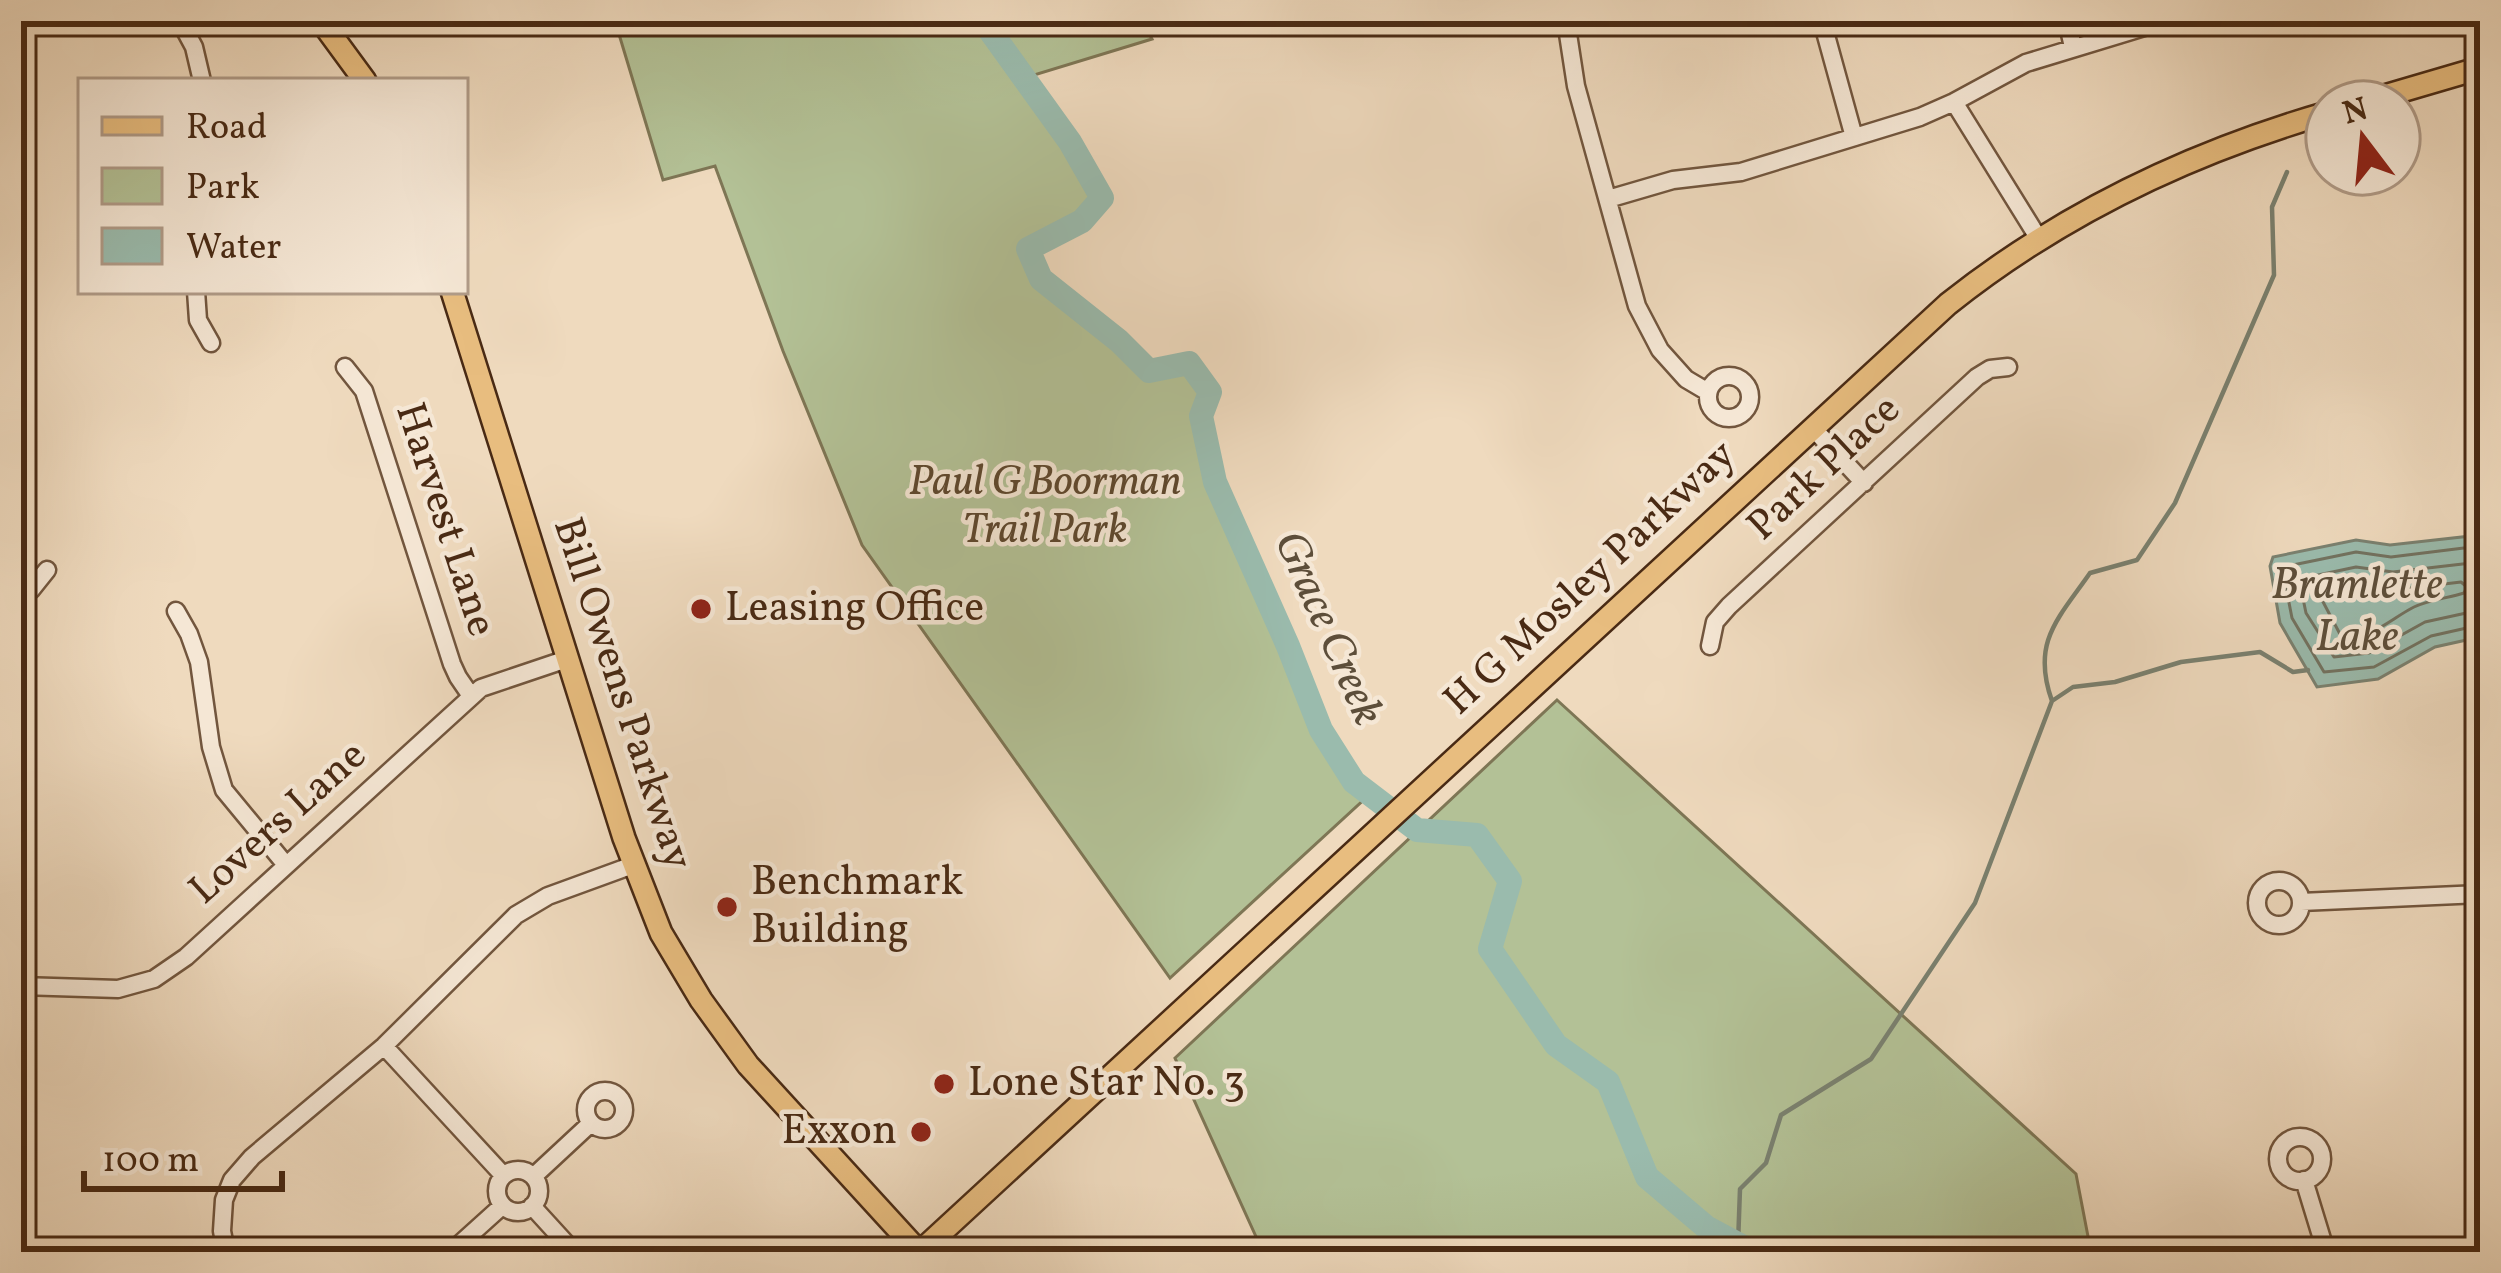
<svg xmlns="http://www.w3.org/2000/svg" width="2501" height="1273" font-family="Vollkorn,serif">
<rect width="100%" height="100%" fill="#efdabe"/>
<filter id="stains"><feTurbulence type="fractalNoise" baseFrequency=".00167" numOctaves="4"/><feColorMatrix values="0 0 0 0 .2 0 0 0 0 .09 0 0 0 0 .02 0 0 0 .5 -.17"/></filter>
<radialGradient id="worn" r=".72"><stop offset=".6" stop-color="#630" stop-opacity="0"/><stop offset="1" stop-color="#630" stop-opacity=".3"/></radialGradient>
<path fill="#b3c196" stroke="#7e7655" stroke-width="3" d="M615,21H1142L1152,39L1024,78L1070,142L1102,198L1082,221L1028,249L1041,279L1119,341L1149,371L1189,363L1210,392L1201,416L1215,482L1288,646L1321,730L1354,782L1370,794L1170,978L862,545L783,351L715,166L663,180Z
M1557,700L2076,1174L2091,1252H1263L1175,1058Z"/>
<path fill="#9abbad" stroke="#7a8170" stroke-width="3" d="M2480,535V637L2435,647L2378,679L2317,687L2280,623L2270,566L2273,557L2356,540L2390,545Z"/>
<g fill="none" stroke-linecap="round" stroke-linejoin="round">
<path stroke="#727260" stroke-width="3" d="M2480,546L2391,557L2356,552L2288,566L2283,572L2292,618L2324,672L2374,667L2431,636L2480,625
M2480,562L2393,572L2356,567L2304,578L2300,584L2306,613L2334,657L2369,653L2425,622L2480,610
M2461,582L2467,587L2464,593C2448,598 2429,600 2414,607C2390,619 2369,642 2341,636L2321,598L2325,591L2356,585L2394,590Z"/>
<path stroke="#7a8170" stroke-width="4.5" d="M2052,701L2073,687L2115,682L2181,662L2260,652L2293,672L2308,670
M1738,1244L1740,1189L1766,1163L1781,1115L1871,1059L1975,903L2052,701C2031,642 2058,619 2090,573L2137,560L2175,503L2274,275L2272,207L2287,172"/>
<path stroke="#9abbad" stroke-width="24" d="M983,21L1070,142L1102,198L1082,221L1028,249L1041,279L1119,341L1149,371L1189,363L1210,392L1201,416L1215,482L1288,646L1321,730L1354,782L1417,830L1477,835L1510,881L1490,949L1556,1045L1608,1082L1647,1177L1706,1227L1753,1252"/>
<g stroke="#72563e" stroke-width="21">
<path id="minor" d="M180,21L194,47L202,81
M1566,21L1576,86L1637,306L1660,350L1686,379L1708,392
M1822,21L1854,137
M2067,21L2073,47
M1954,102L2039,239
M1608,199L1673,180L1741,172L1920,117L1954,102L2026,63L2164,21
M196,291L198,320L211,343
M345,367L364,391L452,664L458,677L471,696
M1708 397a21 21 0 1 1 42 0a21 21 0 1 1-42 0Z
M1812,427L1864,483
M21,595L31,590L47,570
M176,611L189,634L199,662L211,747L224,790L286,865
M1710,646L1715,622L1729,606L1977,377L1990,369L2008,367
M2257 903a22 22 0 1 1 44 0a22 22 0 1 1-44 0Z
M2301,902L2480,894
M21,986L118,989L154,979L186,957L481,688L567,659
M384,1046L503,1175
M586 1110a19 19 0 1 1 38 0a19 19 0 1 1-38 0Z
M2278 1159a22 22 0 1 1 44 0a22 22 0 1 1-44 0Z
M497 1191a21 21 0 1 1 42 0a21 21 0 1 1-42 0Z
M534,1176L591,1123
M2304,1180L2326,1252
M532,1206L574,1252
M226,1252L222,1231L224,1200L232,1180L252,1157L384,1046L516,915L548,896L633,865
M451,1252L502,1206"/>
</g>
<g stroke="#492a14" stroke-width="26">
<path id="major" d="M321,21L365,81
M2364,102L2480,68
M452,291L624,838L661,933L701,1000L748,1065L919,1252
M920,1252L1948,304C2061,214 2189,153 2327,113"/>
</g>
<use href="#minor" stroke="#f5e7d5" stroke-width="16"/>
<use href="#major" stroke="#e8bd7f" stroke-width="21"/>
</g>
<g fill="#8f2418" stroke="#f5e7d5" stroke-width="4.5">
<circle cx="701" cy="609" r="12"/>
<circle cx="727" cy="907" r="12"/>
<circle cx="944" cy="1084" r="12"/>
<circle cx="921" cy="1132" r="12"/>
</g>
<g text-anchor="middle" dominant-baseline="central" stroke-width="9" stroke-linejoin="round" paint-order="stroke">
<g font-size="42" fill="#492a14" stroke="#f5e7d5">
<text transform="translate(1825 469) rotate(-43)">Park Place</text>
<text transform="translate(444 520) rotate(72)">Harvest Lane</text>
<text transform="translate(1591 579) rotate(-43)">H G Mosley Parkway</text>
<text transform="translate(621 694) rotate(72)">Bill Owens Parkway</text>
<text transform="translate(279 824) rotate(-42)">Lovers Lane</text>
</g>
<g font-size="42" font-style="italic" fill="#5e482e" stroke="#f5e7d5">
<text x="1045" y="483">Paul G Boorman<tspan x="1045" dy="48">Trail Park</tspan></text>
</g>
<g font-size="42" fill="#492a14" stroke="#f5e7d5" text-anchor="start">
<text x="725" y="609">Leasing Office</text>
<text x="751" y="883">Benchmark<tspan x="751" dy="48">Building</tspan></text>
<text x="968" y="1084">Lone Star No. 3</text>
<text x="897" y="1132" text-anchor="end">Exxon</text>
</g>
<g font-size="45" font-style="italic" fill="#5d4e3a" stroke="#f5e7d5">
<text x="2357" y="586">Bramlette<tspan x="2357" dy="52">Lake</tspan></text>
<text transform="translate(1327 629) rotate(66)">Grace Creek</text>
</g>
</g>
<rect width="2501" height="1273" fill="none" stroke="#efdabe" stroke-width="72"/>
<rect x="24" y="24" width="2453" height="1225" fill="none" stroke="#492a14" stroke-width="6"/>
<rect x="36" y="36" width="2429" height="1201" fill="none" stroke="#492a14" stroke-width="3"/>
<rect x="78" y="78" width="390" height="216" fill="#f5e7d5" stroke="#b09b88" stroke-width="3"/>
<rect x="102" y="117" width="60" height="18" fill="#e8bd7f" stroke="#b09b88" stroke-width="3"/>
<text x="186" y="138" font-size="36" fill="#492a14">Road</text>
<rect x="102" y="168" width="60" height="36" fill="#b3c196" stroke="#b09b88" stroke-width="3"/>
<text x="186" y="198" font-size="36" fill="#492a14">Park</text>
<rect x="102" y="228" width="60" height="36" fill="#9abbad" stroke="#b09b88" stroke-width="3"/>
<text x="186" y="258" font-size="36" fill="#492a14">Water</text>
<g transform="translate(2363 138) rotate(344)"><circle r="57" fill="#f5e7d5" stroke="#b09b88" stroke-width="3"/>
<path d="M0-9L21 45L0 30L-21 45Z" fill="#8f2418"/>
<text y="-18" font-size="33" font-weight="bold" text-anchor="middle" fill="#492a14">N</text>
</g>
<path d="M84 1171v18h198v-18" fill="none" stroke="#492a14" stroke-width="6"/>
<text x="102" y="1171" font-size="36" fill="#492a14" stroke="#f5e7d5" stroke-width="9" paint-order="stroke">100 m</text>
<rect width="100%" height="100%" filter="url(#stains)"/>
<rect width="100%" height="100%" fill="url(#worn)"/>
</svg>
